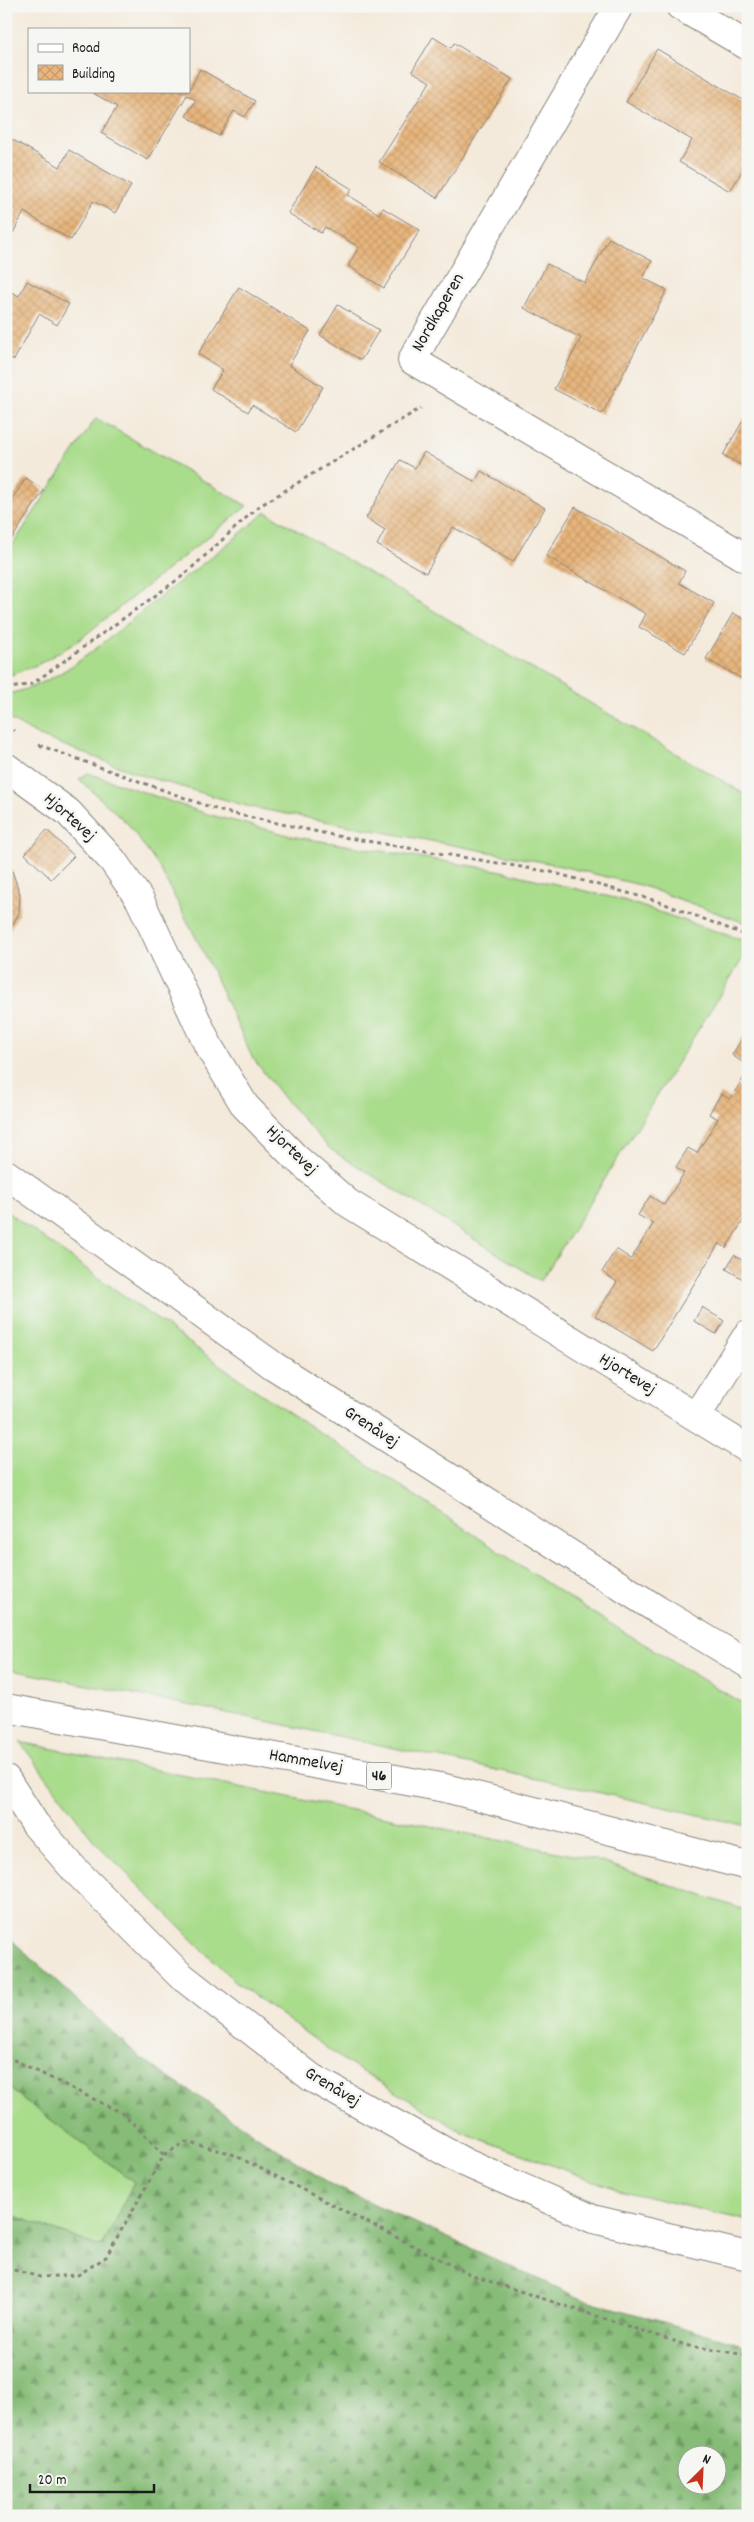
<svg xmlns="http://www.w3.org/2000/svg" width="754" height="2522" font-family="Dekko,sans-serif">
<defs>
<pattern id="forest-firs" width="22" height="20" patternUnits="userSpaceOnUse" patternTransform="scale(1.25)"><rect width="22" height="20" fill="#86bc77"/><path d="M5 1l3.5 6h-7zM16 11l3.5 6h-7z" fill="#6d9861"/></pattern>
<pattern id="building-cross-hatch" width="8" height="8" patternUnits="userSpaceOnUse" patternTransform="scale(1.25)"><rect width="8" height="8" fill="#e7b57d"/><path d="M0 0l8 8M0 8l8-8" fill="none" stroke="#c69b6b"/></pattern>
</defs>
<rect width="100%" height="100%" fill="#f6f6f2"/>
<filter id="ink" filterUnits="userSpaceOnUse"><feTurbulence type="fractalNoise" baseFrequency=".02" numOctaves="2"/><feDisplacementMap in="SourceGraphic" scale="10" xChannelSelector="R" yChannelSelector="G"/><feConvolveMatrix kernelMatrix="1 2 1 2 8 2 1 2 1" color-interpolation-filters="sRGB"/></filter>
<filter id="wash" filterUnits="userSpaceOnUse"><feTurbulence type="fractalNoise" baseFrequency=".0096" numOctaves="4" result="noise"/><feDisplacementMap in="SourceGraphic" scale="20" xChannelSelector="R" yChannelSelector="G"/><feGaussianBlur stdDeviation="1.12" result="paint"/><feColorMatrix in="noise" values="0 0 0 0 0 0 0 0 0 0 0 0 0 0 0 0 0 1.4 0 .05"/><feComposite in="paint" operator="in"/></filter>
<g filter="url(#wash)">
<rect width="100%" height="100%" fill="#f4eadb"/>
<path fill="#a9dc8b" stroke="#627c54" d="M96,418L247,506L75,643L39,664L6,677V555Z
M266,512L748,796V924L640,885L548,863L250,807L141,775L37,735L6,717V694C59,686 109,637 150,605C189,574 229,544 266,512Z
M88,773L207,814L296,837L497,870L623,900L748,942V950L541,1281L330,1149L285,1100L252,1057L205,955L159,867L128,824L79,779Z
M6,1211L248,1385L583,1607L748,1707V1826C501,1770 255,1717 6,1669Z
M20,1742L596,1860L748,1911V2221L619,2190L464,2133L343,2060L233,1980L94,1841Z
M6,2086L134,2182L101,2247L6,2213Z"/>
<path fill="url(#forest-firs)" stroke="#516c4a" fill-rule="evenodd" d="M6,1935L143,2060L330,2184L582,2299L748,2346V2516H6V2213L101,2247L134,2182L6,2086ZM686,2454H716V2484H686Z"/>
<g id="blocks">
<path fill="url(#building-cross-hatch)" d="M433,37L451,48L454,43L512,79L437,198L379,162L430,82L412,71Z
M657,49L748,103V161L730,191L679,162L692,140L626,102Z
M200,69L255,101L245,117L234,111L219,136L186,116L196,100L187,95L148,160L101,133L117,107L90,91H189Z
M6,136L60,167L69,150L131,186L115,213L93,201L71,240L24,212L13,233L6,229Z
M316,167L352,189L348,195L379,214L383,208L420,230L384,288L348,266L359,247L325,227L321,233L288,213Z
M609,238L652,261L643,278L667,290L602,414L554,389L581,338L524,308L547,264L585,283Z
M27,281L69,304L57,325L39,314L14,360L6,356V289L19,296Z
M239,287L310,331L289,365L323,387L296,432L252,405L248,412L211,389L223,370L198,354Z
M338,305L379,330L361,360L320,335Z
M748,412V469L723,455Z
M424,452L475,482L481,471L545,508L513,562L453,527L426,573L377,545L385,530L366,518L400,460L415,468Z
M26,478L44,490L11,540L6,537V508Z
M575,507L685,571L679,583L714,603L685,653L639,627L646,614L546,556Z
M733,613L748,621V682L706,659Z
M47,830L74,856L51,879L25,854Z
M6,865L12,871L20,894L19,913L6,937Z
M744,1035L748,1038V1066L732,1055Z
M748,1071V1213L726,1248L719,1243L653,1351L595,1316L617,1282L602,1272L616,1249L631,1259L653,1224L638,1215L650,1196L664,1205L684,1173L676,1167L688,1148L697,1153L718,1119L709,1114L721,1094L730,1099Z
M734,1255L748,1264V1282L726,1269Z
M702,1307L724,1321L716,1334L694,1321Z"/>
</g>
</g>
<g filter="url(#ink)">
<use href="#blocks" fill-opacity="0" stroke="#88837c" stroke-width="1"/>
<g fill="none" stroke-linecap="round" stroke-linejoin="round">
<g stroke="#88837c" stroke-width="30">
<path id="minor" d="M619,6L412,360L748,559
M680,6L748,46
M6,767L68,812L113,861L140,900L209,1047L245,1106L295,1157L348,1203L748,1449
M696,1417L748,1334"/>
</g>
<g stroke="#88837c" stroke-width="30">
<path id="tertiary" d="M6,1174L274,1366L658,1610L748,1664
M6,1779L35,1824L74,1869L180,1975L312,2078L464,2162L593,2219L748,2256"/>
</g>
<g stroke="#88837c" stroke-width="30">
<path id="trunk" d="M6,1708L445,1788L748,1866"/>
</g>
<path stroke="#88837c" stroke-width="3" stroke-dasharray="4 4" stroke-linecap="butt" d="M6,689L32,684L184,575L258,507L421,408
M6,726L14,731
M39,745L221,811L337,836L551,872L657,901L748,936
M6,2056L124,2114L164,2155
M6,2268L40,2277L78,2275L106,2257L164,2155L185,2142L230,2153L473,2276L689,2346L748,2355"/>
<use href="#minor" stroke="#fff" stroke-width="28"/>
<use href="#tertiary" stroke="#fff" stroke-width="28"/>
<use href="#trunk" stroke="#fff" stroke-width="28"/>
</g>
</g>
<g text-anchor="middle" dominant-baseline="central" stroke-width="5" stroke-linejoin="round" paint-order="stroke">
<rect fill="#f6f6f2" stroke="#5d5d5c" stroke-width="1" x="366.5" y="1762.5" width="25" height="27" rx="4"/>
<g font-size="16" font-weight="bold" fill="#1c1c1c">
<text x="379" y="1776">46</text>
</g>
<g font-size="18" fill="#1c1c1c" stroke="#f6f6f2">
<text transform="translate(439 313) rotate(-60)">Nordkaperen</text>
<text transform="translate(69 818) rotate(42)">Hjortevej</text>
<text transform="translate(291 1151) rotate(44)">Hjortevej</text>
<text transform="translate(627 1375) rotate(32)">Hjortevej</text>
<text transform="translate(371 1428) rotate(33)">Grenåvej</text>
<text transform="translate(306 1762) rotate(10)">Hammelvej</text>
<text transform="translate(332 2088) rotate(31)">Grenåvej</text>
</g>
</g>
<rect width="754" height="2522" fill="none" stroke="#f6f6f2" stroke-width="25"/>
<rect x="28" y="28" width="162" height="65" fill="#f6f6f2" stroke="#9f9f9c"/>
<rect x="38" y="44" width="25" height="8" fill="#ffffff" stroke="#9f9f9c"/>
<text x="72" y="52" font-size="15" fill="#1c1c1c">Road</text>
<rect x="38" y="65" width="25" height="15" fill="url(#building-cross-hatch)" stroke="#9f9f9c"/>
<text x="72" y="78" font-size="15" fill="#1c1c1c">Building</text>
<g transform="translate(702 2470) rotate(24)"><circle r="24" fill="#f6f6f2" stroke="#9f9f9c"/>
<path d="M0-4L9 19L0 12L-9 19Z" fill="#c8321e"/>
<text y="-8" font-size="14" font-weight="bold" text-anchor="middle" fill="#1c1c1c">N</text>
</g>
<path d="M30 2484v8h124v-8" fill="none" stroke="#1c1c1c" stroke-width="2.5"/>
<text x="38" y="2484" font-size="15" fill="#1c1c1c" stroke="#f6f6f2" stroke-width="4" paint-order="stroke">20 m</text>
</svg>
